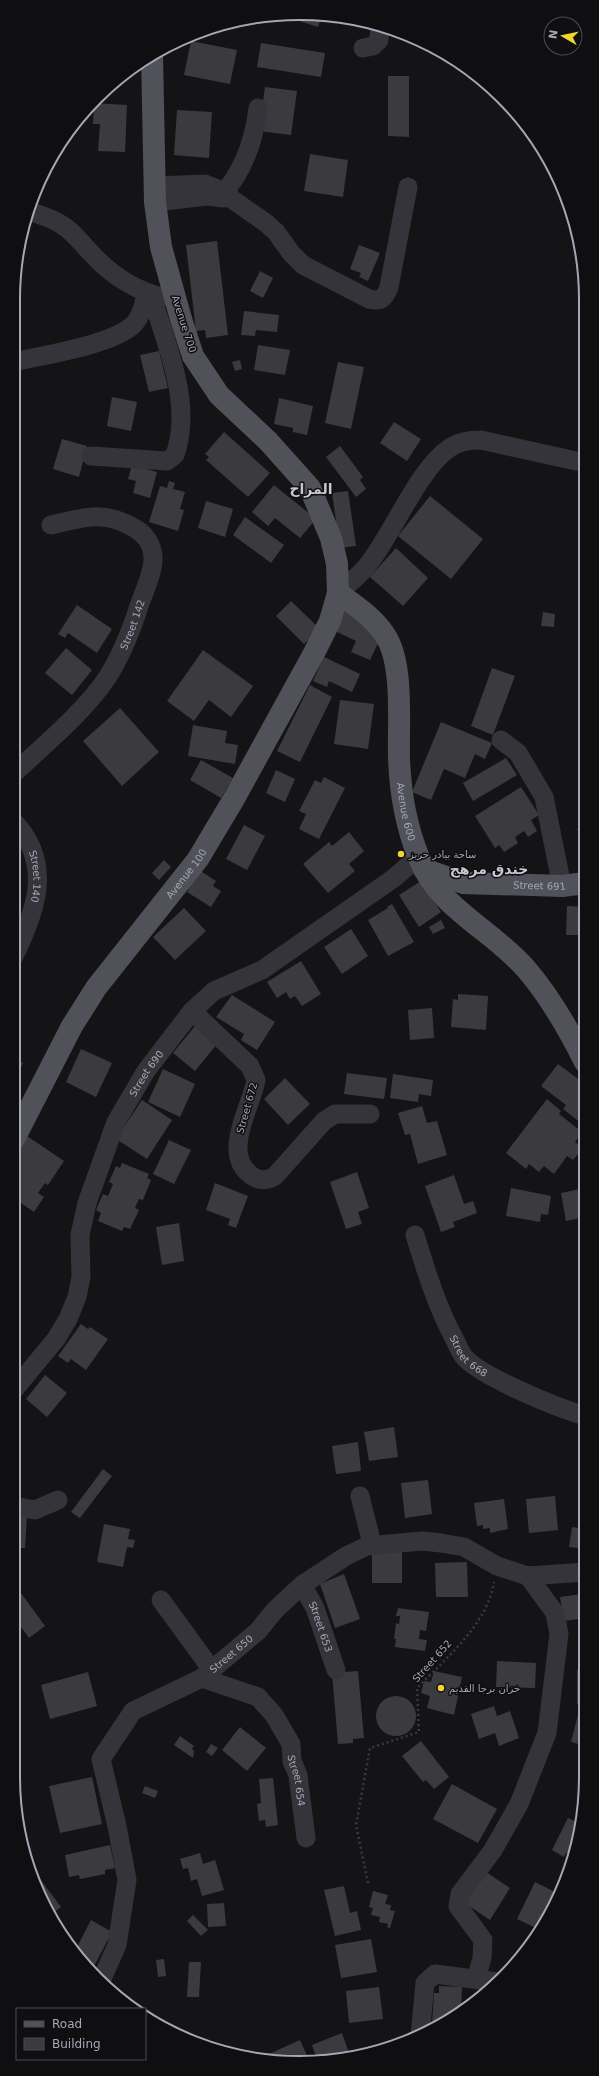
<svg xmlns="http://www.w3.org/2000/svg" width="599" height="2076" font-family="'DejaVu Sans',Cairo,sans-serif">
<rect width="100%" height="100%" fill="#141315"/>
<path fill="#3b3b3f" d="M295,13L322,15L318,27L293,19Z
M191,41L237,50L230,84L184,75Z
M261,43L325,53L321,77L257,67Z
M388,76H409V137L388,136Z
M265,87L297,91L291,135L259,131Z
M94,103L127,105L125,152L98,151L100,124H93Z
M177,110L212,112L209,158L174,155Z
M310,154L348,160L343,197L304,191Z
M217,241L228,335L206,338L205,330L196,331L186,245Z
M359,245L380,253L368,281L359,277L361,273L350,269Z
M260,271L273,278L263,298L250,291Z
M244,311L279,315L277,332L256,330L255,336L241,335Z
M258,345L290,350L285,375L254,370Z
M159,351L168,388L149,392L140,355Z
M240,360L242,369L235,371L232,362Z
M338,362L364,367L351,429L325,423Z
M112,397L137,402L131,431L107,426Z
M279,398L313,406L307,435L293,432V428L274,424Z
M394,422L421,439L407,461L380,443Z
M224,432L270,473L248,497L206,460L209,457L205,454Z
M62,439L87,446L79,477L53,469Z
M340,446L363,477L360,480L366,489L356,497L326,457Z
M132,465L157,472L150,498L133,493L136,481L128,479Z
M169,481L175,483L173,489L185,492L180,509L184,510L178,531L149,522L160,486L167,488Z
M274,485L316,519L300,538L275,518L268,526L252,512Z
M348,491L356,546L340,548L332,493Z
M430,496L483,539L451,579L398,536Z
M206,501L233,509L225,537L198,528Z
M13,506L21,514L13,523Z
M245,517L284,545L271,563L233,535Z
M396,548L428,578L403,606L370,577Z
M291,601L320,629L304,644L276,616Z
M77,605L112,629L97,653L68,633L65,638L58,634Z
M344,605L383,633L370,660L351,652L356,641L333,630Z
M543,612L555,614L554,627L541,626Z
M66,648L92,670L72,695L45,673Z
M203,650L253,686L231,717L209,700L194,721L167,701Z
M324,657L360,674L352,692L329,681L327,687L313,681Z
M492,668L515,676L493,735L471,726Z
M310,685L332,697L300,762L277,751Z
M340,700L374,704L368,749L334,744Z
M120,708L159,752L122,786L83,741Z
M441,722L492,743L485,759L475,754L465,778L444,769L431,800L412,792Z
M193,725L227,731L225,743L238,745L235,764L188,756Z
M506,758L517,775L473,801L463,783Z
M201,760L233,778L221,798L190,780Z
M276,770L295,779L285,802L266,793Z
M324,777L345,788L319,839L299,829L306,814L299,811L315,780L321,783Z
M584,778V797L578,781Z
M521,787L539,815L531,820L537,831L528,837L524,831L515,837L518,843L504,852L499,845L495,848L475,816Z
M244,825L265,836L247,870L226,859Z
M584,825L585,844L577,829Z
M349,832L364,851L349,864L355,871L328,893L303,864L329,842L332,846Z
M164,860L171,867L159,880L152,873Z
M199,870L216,881L213,886L221,891L211,907L187,892L189,889L185,887Z
M421,881L441,912L419,927L399,895Z
M392,904L414,942L388,956L368,920L388,908L387,907Z
M567,906L585,907V946H579V935H566Z
M184,908L206,931L175,960L153,937Z
M441,920L445,928L433,934L429,927Z
M351,929L368,956L342,974L324,947Z
M301,961L321,994L302,1006L295,996L290,999L286,992L277,998L267,982Z
M458,994L488,996L486,1030L451,1027L453,999L458,1000Z
M232,995L275,1022L257,1050L241,1040L244,1034L216,1017Z
M432,1008L434,1038L410,1040L408,1010Z
M195,1026L217,1044L195,1071L173,1053Z
M81,1049L112,1063L96,1097L66,1082Z
M13,1058L23,1063L13,1085Z
M558,1064L585,1084V1098L583,1101L585,1103V1126L563,1109L566,1105L541,1086Z
M163,1069L195,1084L180,1117L148,1102Z
M347,1073L387,1078L384,1099L344,1094Z
M393,1074L433,1080L431,1096L419,1094L418,1102L390,1098Z
M285,1078L310,1104L288,1125L264,1099Z
M547,1099L561,1111L559,1114L582,1132L575,1142L583,1148L573,1160L567,1156L554,1174L544,1166L539,1172L529,1164L526,1169L506,1153Z
M142,1100L172,1120L147,1159L116,1139Z
M422,1106L427,1123L437,1121L447,1155L418,1164L410,1134L405,1135L398,1113Z
M27,1136L64,1161L48,1185L45,1183L38,1193L44,1197L34,1212L15,1199L18,1195L13,1192V1156Z
M169,1140L191,1150L174,1184L153,1174Z
M122,1163L149,1174L147,1178L151,1180L143,1200L139,1199L135,1208L139,1210L130,1229L124,1227L122,1231L98,1221L101,1213L96,1210L103,1194L108,1196L113,1184L109,1182L116,1166L120,1168Z
M357,1172L369,1208L358,1212L362,1224L346,1229L330,1182Z
M454,1175L464,1204L473,1201L477,1213L453,1222L455,1227L441,1232L425,1186Z
M215,1183L248,1196L236,1228L228,1225L230,1219L206,1210Z
M511,1188L551,1196L548,1215L541,1214L540,1222L506,1216Z
M585,1188V1217L566,1221L561,1193Z
M179,1223L184,1261L162,1265L156,1227Z
M81,1324L88,1329L90,1327L108,1339L86,1370L71,1359L68,1363L58,1356Z
M45,1375L67,1393L47,1417L26,1399Z
M394,1427L398,1457L369,1461L364,1432Z
M358,1442L361,1471L336,1474L332,1446Z
M103,1469L112,1476L80,1518L71,1512Z
M428,1480L432,1514L405,1518L401,1483Z
M555,1496L558,1530L529,1533L526,1499Z
M504,1499L508,1529L490,1533V1528L483,1529V1525L477,1526L474,1503Z
M13,1511L27,1514L25,1548H13Z
M104,1524L130,1529L128,1539L135,1540L133,1548L127,1547L123,1567L97,1562Z
M572,1527L586,1529V1549L569,1547Z
M372,1547H402V1583H372Z
M467,1562L468,1597H436L435,1563Z
M344,1574L360,1619L335,1628L320,1584Z
M18,1589L45,1626L29,1638L13,1616V1593Z
M581,1594L585,1618L564,1621L560,1597Z
M398,1608L429,1612L426,1631L420,1630L419,1639L427,1640L425,1651L395,1647L396,1639H394L396,1623L399,1624L400,1616H396Z
M497,1661L536,1663L535,1688L496,1687Z
M577,1670H586V1704H577Z
M358,1671L364,1738L353,1739V1743L338,1744L332,1673Z
M434,1671L462,1677L454,1715L427,1708L430,1696L421,1693L424,1681L431,1682Z
M88,1672L97,1706L50,1719L41,1685Z
M376 1716a20 20 0 1 1 40 0a20 20 0 1 1-40 0Z
M494,1706L497,1716L510,1711L519,1738L499,1746L495,1733L479,1739L471,1714Z
M579,1711L586,1713V1746L571,1742Z
M240,1727L266,1748L247,1771L222,1750Z
M180,1736L194,1746L192,1749L194,1751L193,1758L174,1745Z
M421,1741L449,1777L434,1789L426,1780L423,1782L402,1756Z
M211,1744L218,1748L212,1756L206,1752Z
M92,1777L102,1824L60,1833L49,1786Z
M273,1778L278,1825L266,1827L265,1820L259,1821L257,1804L261,1803L259,1779Z
M452,1784L497,1809L478,1843L433,1819Z
M145,1786L158,1791L155,1798L142,1793Z
M568,1818L581,1824V1832L572,1856L566,1853L564,1857L552,1850Z
M110,1845L115,1868L105,1870V1874L80,1879L79,1875L69,1877L65,1855Z
M200,1853L203,1864L215,1860L224,1890L202,1896L197,1879L191,1881L188,1868L183,1869L180,1859Z
M31,1867L61,1907L52,1914L35,1886L29,1868Z
M483,1870L510,1888L490,1920L463,1902Z
M535,1882L557,1893L547,1920L540,1930L517,1919Z
M344,1886L350,1913L357,1911L361,1930L335,1936L324,1890Z
M373,1891L388,1895L385,1904L391,1905L390,1910L395,1911L390,1928L387,1927L388,1924L379,1922L380,1917L371,1915L373,1908L369,1907Z
M224,1903L226,1926L208,1927L207,1904Z
M193,1915L208,1930L201,1936L187,1921Z
M91,1920L112,1932L92,1970L84,1966L75,1951Z
M371,1939L377,1972L341,1978L335,1945Z
M164,1959L166,1976L158,1977L156,1960Z
M189,1962H201L199,1997H187Z
M439,1986L462,1987L461,2012L441,2024H432L434,1993H439Z
M379,1987L383,2019L349,2023L346,1991Z
M479,1992L485,1993L477,2001Z
M342,2033L350,2056L317,2059L312,2045Z
M300,2040L309,2060L281,2062L272,2061L269,2054Z"/>
<g fill="none" stroke-linecap="round" stroke-linejoin="round">
<path stroke="#3a3b41" stroke-width="2.5" stroke-dasharray="2 3" stroke-linecap="butt" d="M368,1883L356,1825L370,1748L419,1732L417,1688C446,1658 487,1625 494,1582"/>
<g stroke="#34343a" stroke-width="19">
<path d="M363,48L373,46L379,40L380,28"/>
<path d="M155,186L205,184L225,192L233,200L266,223L276,232L291,253L303,265L369,299C381,302 385,298 389,287L408,187"/>
<path d="M220,197C243,173 254,141 258,108"/>
<path d="M155,202L207,196L224,198"/>
<path d="M28,211C40,215 52,218 62,225C74,232 81,243 91,253C110,274 133,290 162,297"/>
<path d="M13,362C43,355 113,345 134,324C142,315 144,304 146,293"/>
<path d="M91,456L167,461L175,455C193,403 166,344 151,294"/>
<path d="M338,593C348,584 359,576 367,566C393,534 419,467 451,447C460,441 471,440 481,440L576,461"/>
<path d="M501,740L518,753L544,797L562,886"/>
<path id="s1" d="M13,774C43,746 84,712 107,678C121,656 131,631 139,606C144,591 154,572 153,556C152,545 146,535 136,529C105,510 85,517 51,525"/>
<path id="s2" d="M13,821C54,863 36,912 13,958"/>
<path d="M192,1011L250,1066L256,1080C252,1106 220,1154 252,1176C260,1181 267,1181 275,1176L324,1121L335,1114H370"/>
<path id="s3" d="M415,1235C426,1271 437,1307 455,1340C458,1346 461,1354 465,1358C484,1378 558,1408 585,1416"/>
<path id="s4" d="M13,1391L56,1339L68,1319L77,1297L81,1277L80,1235L87,1203L116,1122L146,1071L192,1011L214,991L262,970L394,878L418,857"/>
<path d="M360,1496L372,1544"/>
<path d="M13,1506L35,1510L58,1500"/>
<path id="s5" d="M302,1585L315,1608L336,1670"/>
<path d="M161,1600L212,1670"/>
<path id="s6" d="M202,1678L258,1697L274,1715L291,1744L292,1761L298,1775L306,1838"/>
<path d="M476,1979L482,1958L483,1940L458,1906L460,1894L493,1850L519,1804L547,1733L559,1634L555,1613L528,1576"/>
<path id="s7" d="M101,1981L117,1945L127,1880L117,1826L101,1759L133,1711L202,1678L258,1631L275,1610L302,1585L346,1556L367,1546L422,1541L441,1543L464,1547L497,1566L528,1576L586,1572"/>
<path d="M420,2036L425,1983L435,1974L497,1982"/>
</g>
<g stroke="#505159" stroke-width="22">
<path id="s8" d="M338,593C356,606 373,617 385,635C404,663 398,724 399,757C400,792 406,826 419,858C439,909 493,930 527,970C550,997 569,1030 585,1062"/>
<path id="s9" d="M424,869L463,883L562,886L585,883"/>
<path id="s10" d="M13,1141L72,1026L96,988L198,859L235,797L313,655L330,621L338,593L337,564L331,538L310,488L268,441L219,395L193,356L181,319L161,247L155,202L152,55"/>
</g>
</g>
<g fill="#f2d42e" stroke="#0f0e10" stroke-width="1.5">
<circle cx="401" cy="854" r="4"/>
<circle cx="441" cy="1688" r="4"/>
</g>
<g text-anchor="middle" dominant-baseline="central" stroke-width="3" stroke-linejoin="round" paint-order="stroke">
<g font-size="10" fill="#a5a7b5" stroke="#0f0e10">
<text transform="translate(184 324) rotate(72)">Avenue 700</text>
<text stroke="none"><textPath href="#s1" startOffset="194">Street 142</textPath></text>
<text stroke="none"><textPath href="#s8" startOffset="243">Avenue 600</textPath></text>
<text stroke="none"><textPath href="#s10" startOffset="320">Avenue 100</textPath></text>
<text stroke="none"><textPath href="#s2" startOffset="62">Street 140</textPath></text>
<text stroke="none"><textPath href="#s9" startOffset="118">Street 691</textPath></text>
<text stroke="none"><textPath href="#s4" startOffset="353">Street 690</textPath></text>
<text transform="translate(247 1108) rotate(-74)">Street 672</text>
<text stroke="none"><textPath href="#s3" startOffset="134">Street 668</textPath></text>
<text stroke="none"><textPath href="#s5" startOffset="46">Street 653</textPath></text>
<text stroke="none"><textPath href="#s7" startOffset="401">Street 650</textPath></text>
<text transform="translate(432 1661) rotate(-48)">Street 652</text>
<text stroke="none"><textPath href="#s6" startOffset="154">Street 654</textPath></text>
</g>
<g font-size="10" fill="#a5a7b5" stroke="#0f0e10" text-anchor="start">
<text x="409" y="854">ساحة بيادر حريز</text>
<text x="449" y="1688">خزان برجا القديم</text>
</g>
<g font-size="14" font-weight="bold" fill="#c6c7d1" stroke="#0f0e10">
<text x="311" y="489">المراح</text>
<text x="489" y="869">خندق مرهج</text>
</g>
</g>
<path d="M0 0H599V2076H0ZM299 20H300A279 279 0 0 1 579 299V1777A279 279 0 0 1 300 2056H299A279 279 0 0 1 20 1777V299A279 279 0 0 1 299 20Z" fill="#0f0e10" fill-rule="evenodd"/>
<path fill="none" stroke="#a5a7b5" stroke-width="2" d="M299 20H300A279 279 0 0 1 579 299V1777A279 279 0 0 1 300 2056H299A279 279 0 0 1 20 1777V299A279 279 0 0 1 299 20Z"/>
<rect x="16" y="2008" width="130" height="52" fill="#0f0e10" stroke="#4b4b52"/>
<rect x="24" y="2021" width="20" height="6" fill="#505159" stroke="#4b4b52"/>
<text x="52" y="2028" font-size="12" fill="#a5a7b5">Road</text>
<rect x="24" y="2038" width="20" height="12" fill="#3b3b3f" stroke="#4b4b52"/>
<text x="52" y="2048" font-size="12" fill="#a5a7b5">Building</text>
<g transform="translate(563 36) rotate(279)"><circle r="19" fill="#0f0e10" stroke="#4b4b52"/>
<path d="M0-3L7 15L0 10L-7 15Z" fill="#f2d42e"/>
<text y="-6" font-size="11" font-weight="bold" text-anchor="middle" fill="#a5a7b5">N</text>
</g>
</svg>
